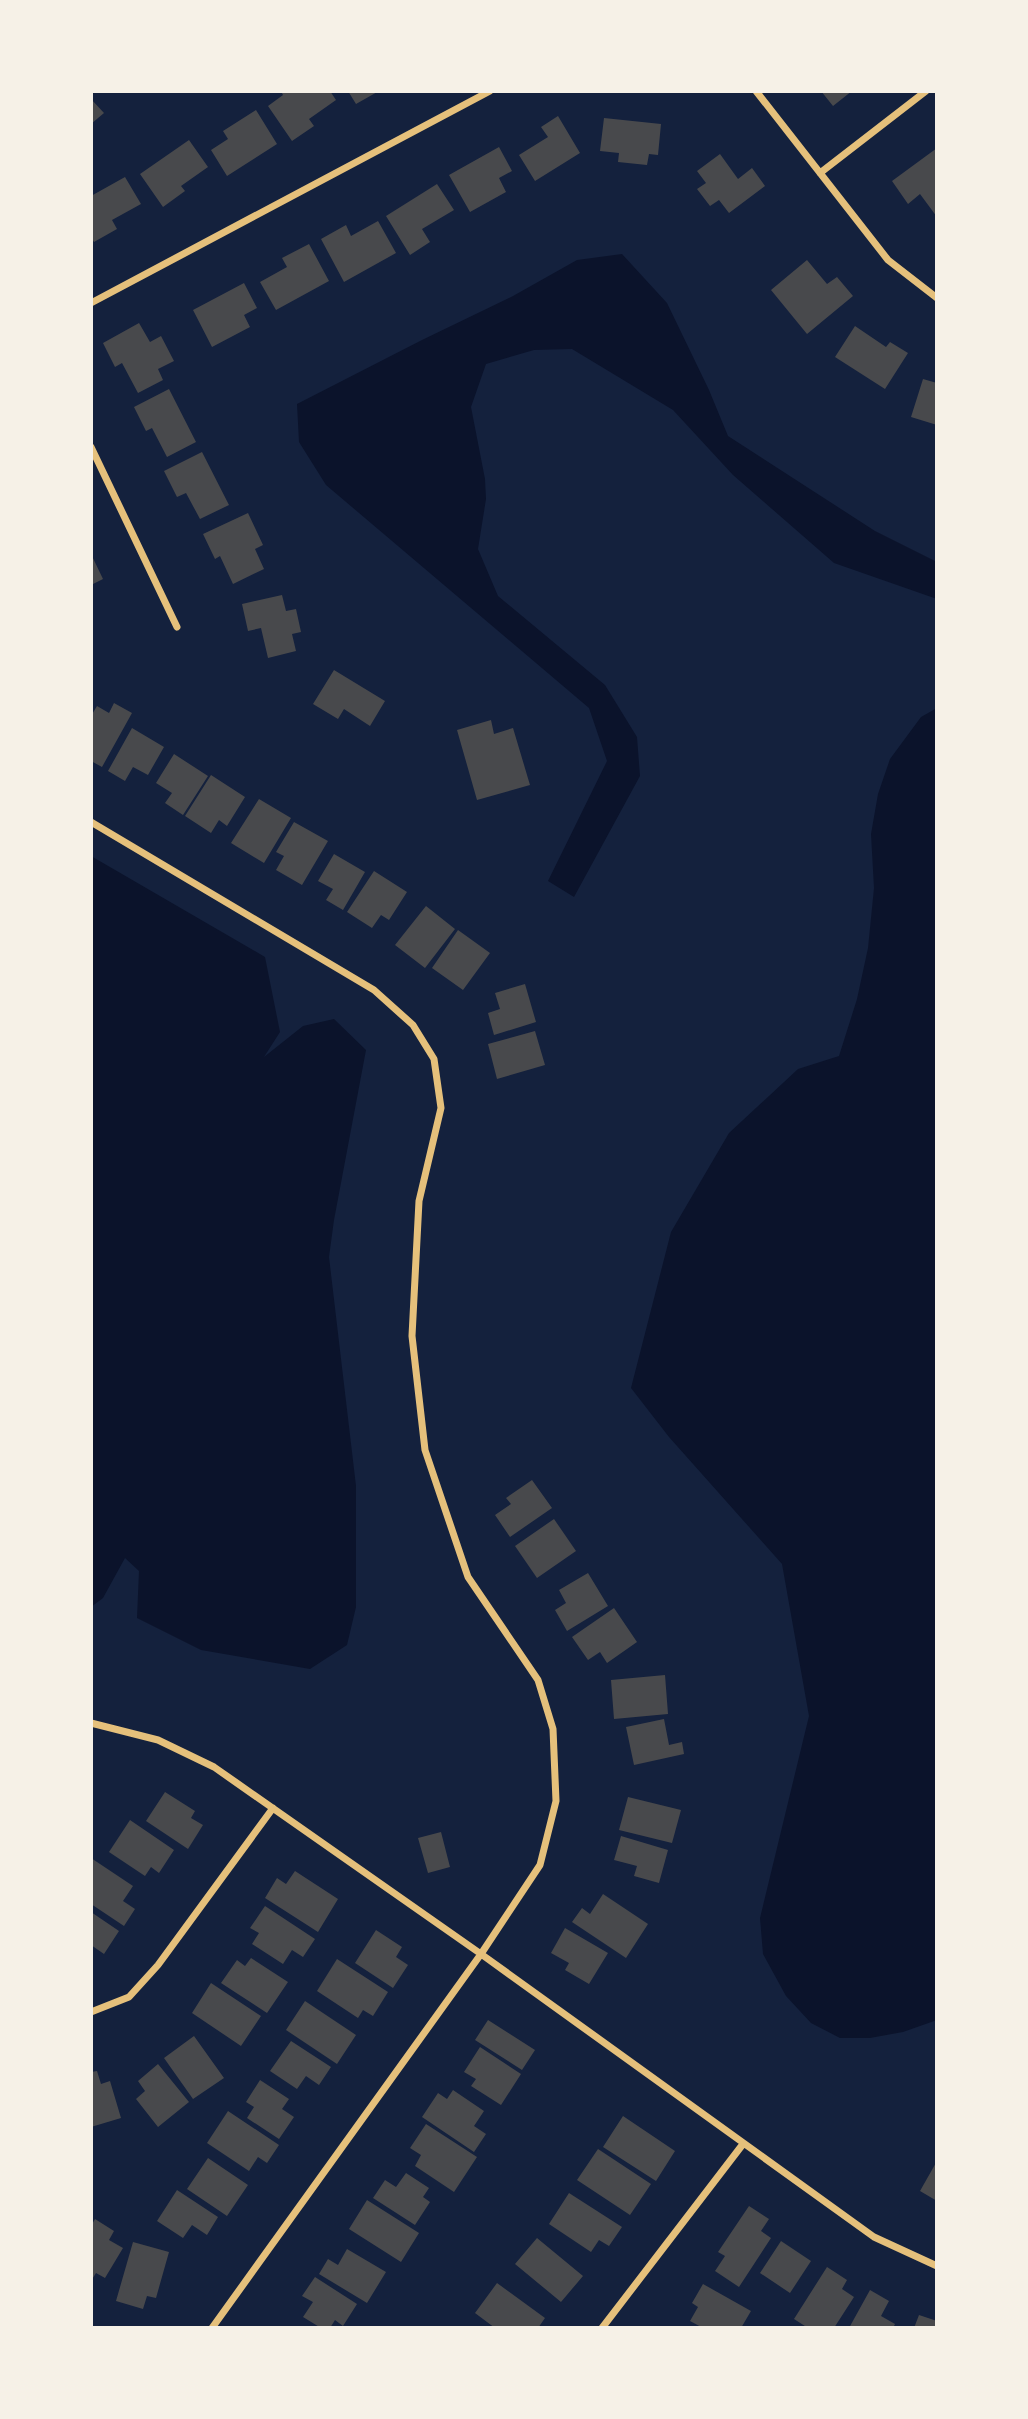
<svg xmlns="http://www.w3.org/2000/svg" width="1028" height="2419" font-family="'Alegreya Sans',sans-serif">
<rect width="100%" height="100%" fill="#14213d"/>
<path fill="#0b132b" d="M622,254L667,303L709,390L728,436L875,531L937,562V599L834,563L733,475L673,410L572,349L534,350L486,364L471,407L485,479L486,499L478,549L498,596L605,685L637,737L640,776L574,897L548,881L607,761L589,708L326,485L299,442L297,404L422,340L513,296L577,260Z
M937,708V2020L903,2032L870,2038H840L811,2023L786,1996L763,1954L760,1918L809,1716L782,1564L669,1437L631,1388L671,1232L729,1133L798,1069L839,1056L857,999L868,948L874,888L871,834L878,794L890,759L921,717Z
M91,856L265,957L280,1032L264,1057L303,1026L334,1019L366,1050L334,1220L329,1257L356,1486V1607L347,1645L310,1669L201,1650L137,1618L139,1571L125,1558L103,1598L91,1607Z"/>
<path fill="#48494c" d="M281,91H330L336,100L309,119L314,126L292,141L268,106L283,95Z
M348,91H379L356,104Z
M821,91H852L833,106Z
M91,99L104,113L91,124Z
M256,110L277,144L227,176L211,150L228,139L223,131Z
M558,116L580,153L535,181L519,155L548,137L541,127Z
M604,118L661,124L658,155L649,154L647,165L618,162L619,153L600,151Z
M189,140L208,167L181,186L185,191L163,207L140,174Z
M499,147L512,171L499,178L506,192L470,212L449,175Z
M937,148V217L920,194L908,204L892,181Z
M720,154L738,179L752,168L765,186L729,213L719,200L710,206L697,189L706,183L697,171Z
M125,177L141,204L112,220L117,229L94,242L91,237V196Z
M437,184L454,210L422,229L430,242L410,255L386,216Z
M378,221L396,253L344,282L321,239L346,225L351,236Z
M309,244L329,281L276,310L260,282L287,267L282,258Z
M807,260L827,284L837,277L853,296L807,334L771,290Z
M244,283L257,308L244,315L250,327L212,347L193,310Z
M139,323L150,342L161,336L174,361L158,369L163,380L138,393L122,363L115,367L103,343Z
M855,326L886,347L890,342L908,353L885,389L835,357Z
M923,379L937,383V425L911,417Z
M169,389L196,442L167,457L152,428L146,431L134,407Z
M202,452L229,505L200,519L186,493L177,497L164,471Z
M248,513L263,545L255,549L264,569L233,584L220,556L215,559L203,534Z
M91,554L103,579L91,585Z
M282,595L286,611L296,609L301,632L292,634L296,651L268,658L261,628L248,631L242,604Z
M334,670L385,701L370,726L344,709L338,719L313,704Z
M114,703L132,713L102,767L91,761V716L97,706L109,713Z
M491,720L494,734L513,728L530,785L477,800L457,730Z
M132,728L164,747L148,775L133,767L125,781L108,771Z
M174,754L208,776L183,815L165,803L172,793L156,783Z
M211,775L245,797L227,826L219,820L211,833L185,816Z
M259,799L291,818L264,863L231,843Z
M294,822L328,841L302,885L276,870L284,856L276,852Z
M334,854L365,872L343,910L326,900L333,889L318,881Z
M374,871L407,892L389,920L381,915L372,928L347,912Z
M426,906L455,929L425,968L395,945Z
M458,930L490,953L463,990L432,968Z
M525,984L536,1022L494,1035L488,1013L500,1009L495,993Z
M535,1031L545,1065L497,1079L488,1044Z
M532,1480L552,1508L510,1537L495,1515L511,1504L506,1498Z
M554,1519L576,1551L537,1578L515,1546Z
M588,1573L608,1606L567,1631L555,1610L566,1603L559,1590Z
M614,1608L637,1642L607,1663L600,1652L588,1660L572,1637Z
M665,1675L668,1714L614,1719L611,1680Z
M664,1719L669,1745L682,1742L684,1754L634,1765L626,1727Z
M165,1792L195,1811L191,1818L203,1825L188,1849L146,1821Z
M628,1797L681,1810L672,1843L619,1830Z
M130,1820L174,1850L159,1873L151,1867L145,1876L109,1852Z
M441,1832L450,1867L428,1873L418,1838Z
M621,1836L668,1850L659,1883L634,1876L637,1866L614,1860Z
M91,1858L133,1886L123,1901L135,1909L124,1926L91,1904Z
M295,1871L338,1899L318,1932L265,1898L277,1878L286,1884Z
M603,1894L648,1924L626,1958L572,1922L582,1908L590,1914Z
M265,1906L315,1939L303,1957L292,1950L283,1964L252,1944L259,1933L250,1928Z
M91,1912L119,1931L104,1954L91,1945Z
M565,1928L608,1953L589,1984L565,1970L569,1963L551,1953Z
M376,1930L402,1947L396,1957L408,1965L393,1988L355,1963Z
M251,1958L288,1982L267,2013L221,1983L237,1960L245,1966Z
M337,1959L388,1992L373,2016L363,2010L358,2018L317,1991Z
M211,1983L261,2016L241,2046L192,2013Z
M305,2001L356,2035L337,2064L286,2030Z
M488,2020L535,2050L522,2070L475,2040Z
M194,2036L224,2078L193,2099L164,2058Z
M291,2041L331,2067L319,2085L306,2076L297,2089L270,2071Z
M480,2047L521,2074L501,2105L471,2086L476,2079L464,2072Z
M158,2064L189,2102L158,2127L136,2099L145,2091L138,2081Z
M97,2071L101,2084L110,2081L121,2118L91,2127V2072Z
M260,2080L289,2099L282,2109L294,2117L279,2139L247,2118L254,2107L246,2102Z
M453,2090L484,2111L474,2126L486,2134L474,2152L422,2117L438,2093L447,2099Z
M228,2111L279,2145L267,2163L258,2157L249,2171L207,2143Z
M623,2116L675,2151L656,2181L603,2147Z
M426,2124L477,2157L454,2192L415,2166L421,2155L410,2148Z
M598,2149L651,2184L630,2215L577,2180Z
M208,2158L248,2185L227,2216L187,2189Z
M937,2161V2201L920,2191Z
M406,2173L429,2188L423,2197L430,2202L415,2225L373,2198L385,2180L396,2187Z
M177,2190L218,2217L207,2235L192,2225L183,2238L157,2221Z
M569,2193L622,2227L609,2246L599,2240L591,2252L549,2224Z
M367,2200L419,2233L401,2262L349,2229Z
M749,2206L769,2219L761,2231L771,2238L739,2287L715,2271L725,2256L718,2252Z
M95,2219L114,2231L109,2240L123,2248L105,2278L96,2273L91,2281V2226Z
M537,2238L583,2276L561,2302L515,2264Z
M781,2241L811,2261L790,2293L760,2273Z
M133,2242L169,2252L156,2298L147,2296L143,2309L116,2301Z
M347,2249L386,2272L367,2303L319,2274L328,2259L338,2265Z
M827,2267L847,2280L842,2289L854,2297L834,2328H808L794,2319Z
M315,2277L357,2304L343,2326L335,2320L330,2328H321L303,2317L313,2302L302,2296Z
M497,2283L545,2318L538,2328H495L475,2313Z
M703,2284L751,2311L741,2328H703L690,2321L698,2307L692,2303Z
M870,2290L889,2301L881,2316L895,2324L893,2328H849Z
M919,2315L937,2321V2328H914Z"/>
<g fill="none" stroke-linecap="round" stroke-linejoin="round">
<path stroke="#e5c07b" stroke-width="7" d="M756,91L888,260L937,298
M820,173L926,91
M91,303L490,91
M91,447L177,627
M91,822L374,990L413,1025L434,1059L441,1108L419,1201L412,1336L425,1450L468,1577L538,1680L553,1729L556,1801L540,1865L481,1954L212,2328
M91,1723L158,1740L214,1767L481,1954L874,2237L937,2266
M91,2012L129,1997L158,1965L273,1808
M602,2328L743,2144"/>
</g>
<rect width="1028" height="2419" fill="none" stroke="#f6f1e7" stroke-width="186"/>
</svg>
